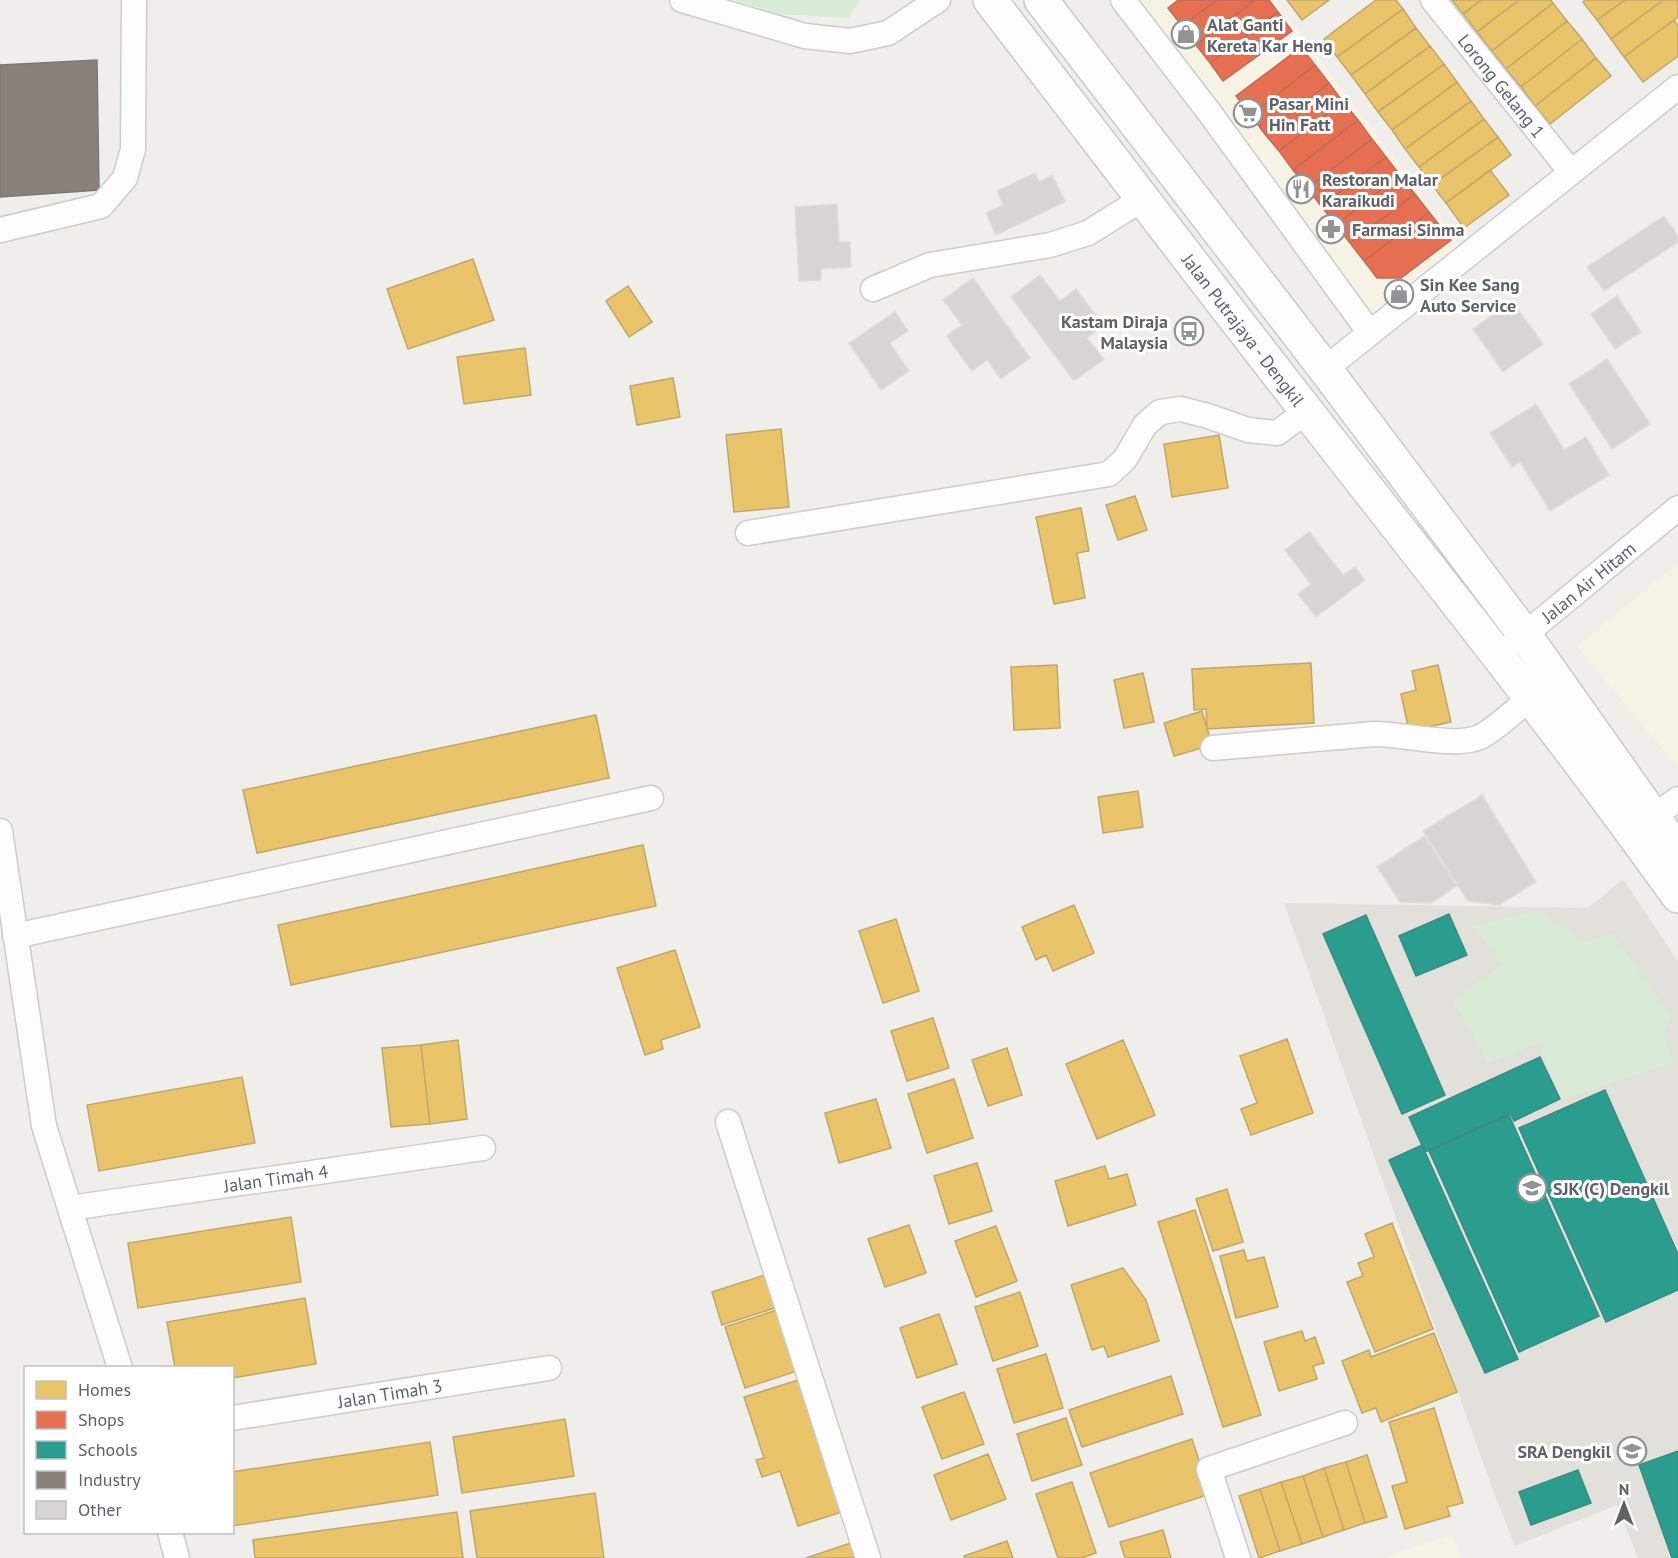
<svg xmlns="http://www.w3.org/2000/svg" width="1678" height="1558" font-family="'PT Sans',sans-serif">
<rect width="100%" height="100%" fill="#efeeea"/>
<path fill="#f7f3e4" d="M1136,0H1275L1461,247L1373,318Z
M1678,563V765L1677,766L1577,646Z
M1452,1535L1460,1558H1380Z"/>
<path fill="#e2e0da" d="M1623,879L1678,962V1558H1638L1617,1505L1515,1546L1492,1488L1284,903L1588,908Z"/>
<path fill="#d8ebd6" d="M733,0H860L848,18L780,14Z
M1536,910L1585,942L1613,934L1671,1016L1663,1034L1674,1062L1562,1100L1538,1043L1488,1064L1453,1000L1503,964L1472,926Z"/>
<path fill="#e9c46a" stroke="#c0a769" stroke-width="1.5" d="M1287,0H1329L1302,20Z
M1376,0H1396L1403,9L1337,57L1324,39Z
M1452,0H1481L1463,14Z
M1481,0H1519L1477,32L1463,14Z
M1519,0H1551L1553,3L1492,51L1477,32Z
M1585,0H1625L1597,20L1583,2Z
M1625,0H1663L1611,39L1597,20Z
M1663,0H1678V17L1624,57L1611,39Z
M1553,3L1567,21L1506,69L1492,51Z
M1403,9L1416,28L1351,75L1337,57Z
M1674,20L1678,26V56L1643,82L1624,57Z
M1567,21L1582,39L1521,87L1506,69Z
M1416,28L1430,46L1365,94L1351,75Z
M1582,39L1596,58L1535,106L1521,87Z
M1430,46L1444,64L1378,112L1365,94Z
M1596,58L1611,76L1550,124L1535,106Z
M1444,64L1457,82L1392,130L1378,112Z
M1457,82L1471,101L1405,149L1392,130Z
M1471,101L1484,119L1419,167L1405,149Z
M1484,119L1498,137L1432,185L1419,167Z
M1498,137L1511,155L1446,203L1432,185Z
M1490,170L1509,195L1464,228L1446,203Z
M473,259L494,320L408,349L387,289Z
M628,286L652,322L629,337L606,301Z
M525,348L531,395L464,404L457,357Z
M673,378L680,417L637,425L630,386Z
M781,429L789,507L734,512L726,435Z
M1219,435L1228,488L1172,497L1164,444Z
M1135,496L1147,530L1118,540L1106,505Z
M1081,508L1089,551L1077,553L1085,598L1054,604L1036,517Z
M1311,663L1314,723L1207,729L1206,709L1194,710L1192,669Z
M1057,665L1060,728L1014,730L1011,667Z
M1438,665L1451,722L1409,731L1401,694L1416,690L1412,671Z
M1143,673L1154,722L1124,728L1114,680Z
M1202,711L1212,745L1174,756L1164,723Z
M596,715L609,778L257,853L243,790Z
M1138,791L1143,827L1103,833L1098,797Z
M643,845L656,906L291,985L278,925Z
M1074,905L1094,953L1053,971L1046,955L1036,960L1022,927Z
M896,919L919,991L883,1003L859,931Z
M675,950L700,1027L661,1040L663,1049L645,1055L617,968Z
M933,1018L949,1068L907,1081L891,1031Z
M1287,1039L1313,1113L1251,1135L1241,1109L1257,1103L1240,1056Z
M458,1040L467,1119L430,1124L421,1045Z
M1123,1040L1155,1115L1097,1139L1066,1064Z
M421,1045L430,1124L391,1127L382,1048Z
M1007,1048L1022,1095L988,1106L972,1060Z
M242,1077L255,1143L99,1171L87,1105Z
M954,1079L973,1138L927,1153L908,1094Z
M876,1099L891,1148L839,1163L825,1113Z
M977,1163L992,1211L949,1224L934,1176Z
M1105,1166L1109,1179L1127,1174L1136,1205L1068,1226L1055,1181Z
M1227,1189L1243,1242L1213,1251L1196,1199Z
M1195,1210L1261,1415L1223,1427L1158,1222Z
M291,1217L301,1282L138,1308L128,1243Z
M1392,1223L1433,1329L1375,1352L1347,1282L1363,1276L1358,1263L1374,1257L1365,1234Z
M909,1225L926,1273L885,1287L868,1239Z
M996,1226L1017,1281L976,1297L955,1241Z
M1244,1250L1247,1261L1264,1257L1278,1307L1236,1318L1220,1256Z
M1123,1268L1146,1300L1159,1341L1108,1357L1104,1346L1092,1350L1071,1285Z
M768,1274L778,1307L722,1325L712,1292Z
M1020,1292L1038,1346L993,1361L975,1307Z
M305,1298L316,1364L232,1378V1368H175L167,1322Z
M786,1307L806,1368L745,1388L725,1327Z
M939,1314L957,1364L917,1378L900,1328Z
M1302,1331L1305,1341L1315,1337L1324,1363L1313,1366L1317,1379L1279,1391L1264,1342Z
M1434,1333L1457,1392L1381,1422L1376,1408L1362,1413L1342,1361L1369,1350L1371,1357Z
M1046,1354L1063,1408L1014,1423L997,1369Z
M1171,1376L1183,1414L1082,1447L1069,1410Z
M805,1378L848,1510L798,1526L780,1471L762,1477L756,1460L764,1458L744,1397Z
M964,1392L984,1444L942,1459L922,1407Z
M1434,1408L1463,1503L1447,1507L1450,1516L1405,1529L1392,1486L1407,1482L1389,1422Z
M1066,1418L1082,1465L1032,1481L1017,1434Z
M565,1419L574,1476L462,1493L453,1437Z
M1192,1439L1210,1494L1109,1527L1090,1473Z
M430,1442L438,1495L232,1526V1472Z
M988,1454L1006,1499L951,1520L934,1475Z
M1367,1455L1387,1517L1365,1523L1346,1462Z
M1346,1462L1365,1523L1344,1530L1324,1468Z
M1324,1468L1344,1530L1323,1537L1303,1476Z
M1303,1476L1323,1537L1302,1544L1281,1482Z
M1072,1482L1096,1553L1081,1558H1058L1036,1494Z
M1281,1482L1302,1544L1280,1551L1260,1489Z
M1260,1489L1280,1551L1259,1558L1239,1496Z
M595,1493L604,1558H477L470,1511Z
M457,1512L463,1558H255L253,1540Z
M1163,1530L1171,1558H1125L1120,1542Z
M1007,1541L1013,1558H964V1556Z
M851,1543L856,1558H806Z"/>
<path fill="#e76f51" stroke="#be6b58" stroke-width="1.5" d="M1178,0H1217L1182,26L1168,8Z
M1217,0H1255L1196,45L1182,26Z
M1255,0H1269L1278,12L1210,63L1196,45Z
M1278,12L1292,31L1223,81L1210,63Z
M1301,47L1315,65L1251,115L1236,96Z
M1315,65L1329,83L1264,133L1251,115Z
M1329,83L1343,102L1279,151L1264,133Z
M1343,102L1358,120L1293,170L1279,151Z
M1358,120L1372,139L1307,188L1293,170Z
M1372,139L1386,157L1321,206L1307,188Z
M1386,157L1400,175L1336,225L1321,206Z
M1400,175L1415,194L1350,243L1336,225Z
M1415,194L1429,212L1364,261L1350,243Z
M1429,212L1451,240L1401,278H1377L1364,261Z"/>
<path fill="#2a9d8f" stroke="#3a8c83" stroke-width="1.5" d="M1449,914L1467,955L1416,976L1399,936Z
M1366,915L1445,1095L1402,1114L1323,934Z
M1540,1057L1560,1099L1514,1121L1510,1113L1425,1152L1409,1117Z
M1605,1090L1678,1254V1290L1606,1322L1519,1128Z
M1509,1115L1599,1316L1519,1352L1429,1151Z
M1422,1145L1518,1359L1485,1373L1389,1160Z
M1678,1451V1558H1672L1639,1465Z
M1578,1470L1591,1503L1531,1525L1519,1492Z"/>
<path fill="#8a817c" stroke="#7d7876" stroke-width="1.5" d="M97,60L99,190L0,197V65Z"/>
<path fill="#d6d5d3" stroke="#deddd9" stroke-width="1.5" d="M1035,173L1039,182L1052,175L1065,202L996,235L986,213L1003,205L997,191Z
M837,204L839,242H850L851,267L821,269V280L799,281L795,207Z
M1664,216L1678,236V242L1604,291L1587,267Z
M1040,275L1060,301L1076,289L1103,325L1087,338L1104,359L1074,381L1011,297Z
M973,278L1030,358L1001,379L987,360L972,371L946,336L962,325L943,300Z
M1617,296L1641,332L1615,349L1591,314Z
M1512,301L1543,344L1503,372L1473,329Z
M895,312L908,331L890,343L909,371L881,390L849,343Z
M1607,359L1650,424L1612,449L1569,384Z
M1536,404L1564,450L1586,437L1609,475L1550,511L1520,462L1512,467L1490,433Z
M1309,532L1343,575L1355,567L1365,580L1316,617L1298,594L1311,584L1285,550Z
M1482,795L1536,882L1499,905L1468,901L1423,831Z
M1424,836L1457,886L1431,903L1400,902L1377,867Z"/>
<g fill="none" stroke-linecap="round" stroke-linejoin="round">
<g stroke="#cbcccc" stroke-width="27">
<g id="street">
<path d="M682,0L805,36L850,41L888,33L938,0"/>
<path d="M1123,0L1209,112L1370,333"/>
<path id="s1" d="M1433,0L1571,172"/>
<path d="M0,230L101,206L125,178L133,149L134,0"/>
<path d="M873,289L930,265L1050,245L1088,233L1144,198"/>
<path d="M1325,369L1678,87"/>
<path d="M748,533L1109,474L1125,459L1145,425L1160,412L1181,409L1208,416L1248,430L1277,433L1307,411"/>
<path id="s2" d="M1512,645L1678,508"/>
<path d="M1213,748L1375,734C1403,734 1456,748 1480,737C1499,727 1514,711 1531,697"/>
<path d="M1653,817L1678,799"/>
<path d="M0,831L44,1126L120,1368"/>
<path d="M15,936L651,798"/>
<path d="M728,1122L868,1558"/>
<path id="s3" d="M70,1208L483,1148"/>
<path id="s4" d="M232,1418L549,1368"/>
<path d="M170,1532L177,1558"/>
<path d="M1238,1558L1209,1469L1345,1423"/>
</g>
</g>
<g stroke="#cacacb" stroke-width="36">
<g id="secondary">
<path id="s5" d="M990,0C1096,137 1201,276 1309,414C1433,573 1560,731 1678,896"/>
<path d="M1041,0L1325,369L1524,634L1678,852"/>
</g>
</g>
<use href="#street" stroke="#fdfcfc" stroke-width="24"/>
<use href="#secondary" stroke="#fdfcfc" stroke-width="33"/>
</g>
<defs>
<g id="shop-ring" transform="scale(1.5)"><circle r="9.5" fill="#fff" stroke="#919496" stroke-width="1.5"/><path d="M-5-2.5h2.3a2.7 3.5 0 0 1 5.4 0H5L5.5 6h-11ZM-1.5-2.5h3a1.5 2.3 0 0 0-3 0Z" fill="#919496"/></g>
<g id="supermarket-ring" transform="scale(1.5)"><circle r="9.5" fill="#fff" stroke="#919496" stroke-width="1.5"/><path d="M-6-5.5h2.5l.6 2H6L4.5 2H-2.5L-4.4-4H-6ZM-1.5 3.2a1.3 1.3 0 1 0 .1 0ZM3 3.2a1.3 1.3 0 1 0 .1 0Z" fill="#919496"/></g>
<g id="restaurant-ring" transform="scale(1.5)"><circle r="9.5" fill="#fff" stroke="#919496" stroke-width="1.5"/><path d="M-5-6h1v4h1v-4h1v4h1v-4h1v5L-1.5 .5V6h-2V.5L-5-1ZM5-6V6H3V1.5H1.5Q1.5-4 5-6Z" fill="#919496"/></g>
<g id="pharmacy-ring" transform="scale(1.5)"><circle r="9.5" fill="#fff" stroke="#919496" stroke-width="1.5"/><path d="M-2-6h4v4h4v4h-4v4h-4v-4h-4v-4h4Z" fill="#919496"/></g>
<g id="bus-ring" transform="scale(1.5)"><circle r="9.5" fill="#fff" stroke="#919496" stroke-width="1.5"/><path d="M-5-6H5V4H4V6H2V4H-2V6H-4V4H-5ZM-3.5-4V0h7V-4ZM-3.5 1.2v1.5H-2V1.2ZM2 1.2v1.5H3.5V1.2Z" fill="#919496"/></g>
<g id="school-ring" transform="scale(1.5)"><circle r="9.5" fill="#fff" stroke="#919496" stroke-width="1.5"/><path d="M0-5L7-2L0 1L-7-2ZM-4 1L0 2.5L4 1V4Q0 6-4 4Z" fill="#919496"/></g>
</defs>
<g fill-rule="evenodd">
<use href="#shop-ring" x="1186" y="34"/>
<use href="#supermarket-ring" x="1248" y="113"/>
<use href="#restaurant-ring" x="1301" y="189"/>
<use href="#pharmacy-ring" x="1331" y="229"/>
<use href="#shop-ring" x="1399" y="294"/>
<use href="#bus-ring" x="1189" y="331"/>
<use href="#school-ring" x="1532" y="1188"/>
<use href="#school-ring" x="1632" y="1451"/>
</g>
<g text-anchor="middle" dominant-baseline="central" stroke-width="6" stroke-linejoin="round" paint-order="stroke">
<g font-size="18" font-weight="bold" fill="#5f6368" stroke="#fff" text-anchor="start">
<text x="1207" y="24">Alat Ganti<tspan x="1207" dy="21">Kereta Kar Heng</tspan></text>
<text x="1269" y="103">Pasar Mini<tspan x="1269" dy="21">Hin Fatt</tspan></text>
<text x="1322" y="179">Restoran Malar<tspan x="1322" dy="21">Karaikudi</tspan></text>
<text x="1352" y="229">Farmasi Sinma</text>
<text x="1420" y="284">Sin Kee Sang<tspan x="1420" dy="21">Auto Service</tspan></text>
<text x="1168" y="321" text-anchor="end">Kastam Diraja<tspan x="1168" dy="21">Malaysia</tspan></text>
<text x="1553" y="1188">SJK (C) Dengkil</text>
<text x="1611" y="1451" text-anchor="end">SRA Dengkil</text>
</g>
<g font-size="18" fill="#5f6368" stroke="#fff">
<text stroke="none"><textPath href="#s1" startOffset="110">Lorong Gelang 1</textPath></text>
<text stroke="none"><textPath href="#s5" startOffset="416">Jalan Putrajaya - Dengkil</textPath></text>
<text stroke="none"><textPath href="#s2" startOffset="99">Jalan Air Hitam</textPath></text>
<text stroke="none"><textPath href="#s3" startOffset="208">Jalan Timah 4</textPath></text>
<text stroke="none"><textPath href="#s4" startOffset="160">Jalan Timah 3</textPath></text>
</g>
</g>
<rect x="24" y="1366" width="210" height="168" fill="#ffffff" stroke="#bfc1c3" stroke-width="1.5"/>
<rect x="36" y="1381" width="30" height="18" fill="#e9c46a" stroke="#bfc1c3" stroke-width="1.5"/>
<text x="78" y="1396" font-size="18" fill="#5f6368">Homes</text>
<rect x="36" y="1411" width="30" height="18" fill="#e76f51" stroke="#bfc1c3" stroke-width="1.5"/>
<text x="78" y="1426" font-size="18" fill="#5f6368">Shops</text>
<rect x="36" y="1441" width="30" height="18" fill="#2a9d8f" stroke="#bfc1c3" stroke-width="1.5"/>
<text x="78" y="1456" font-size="18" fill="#5f6368">Schools</text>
<rect x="36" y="1471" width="30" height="18" fill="#8a817c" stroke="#bfc1c3" stroke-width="1.5"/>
<text x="78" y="1486" font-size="18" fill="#5f6368">Industry</text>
<rect x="36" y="1501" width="30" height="18" fill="#d6d5d3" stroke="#bfc1c3" stroke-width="1.5"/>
<text x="78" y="1516" font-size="18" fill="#5f6368">Other</text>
<g transform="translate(1624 1504)" stroke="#ffffff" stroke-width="4.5" paint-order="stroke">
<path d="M0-4.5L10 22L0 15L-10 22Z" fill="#5f6368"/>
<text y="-9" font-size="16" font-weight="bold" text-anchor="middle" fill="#5f6368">N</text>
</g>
</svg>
